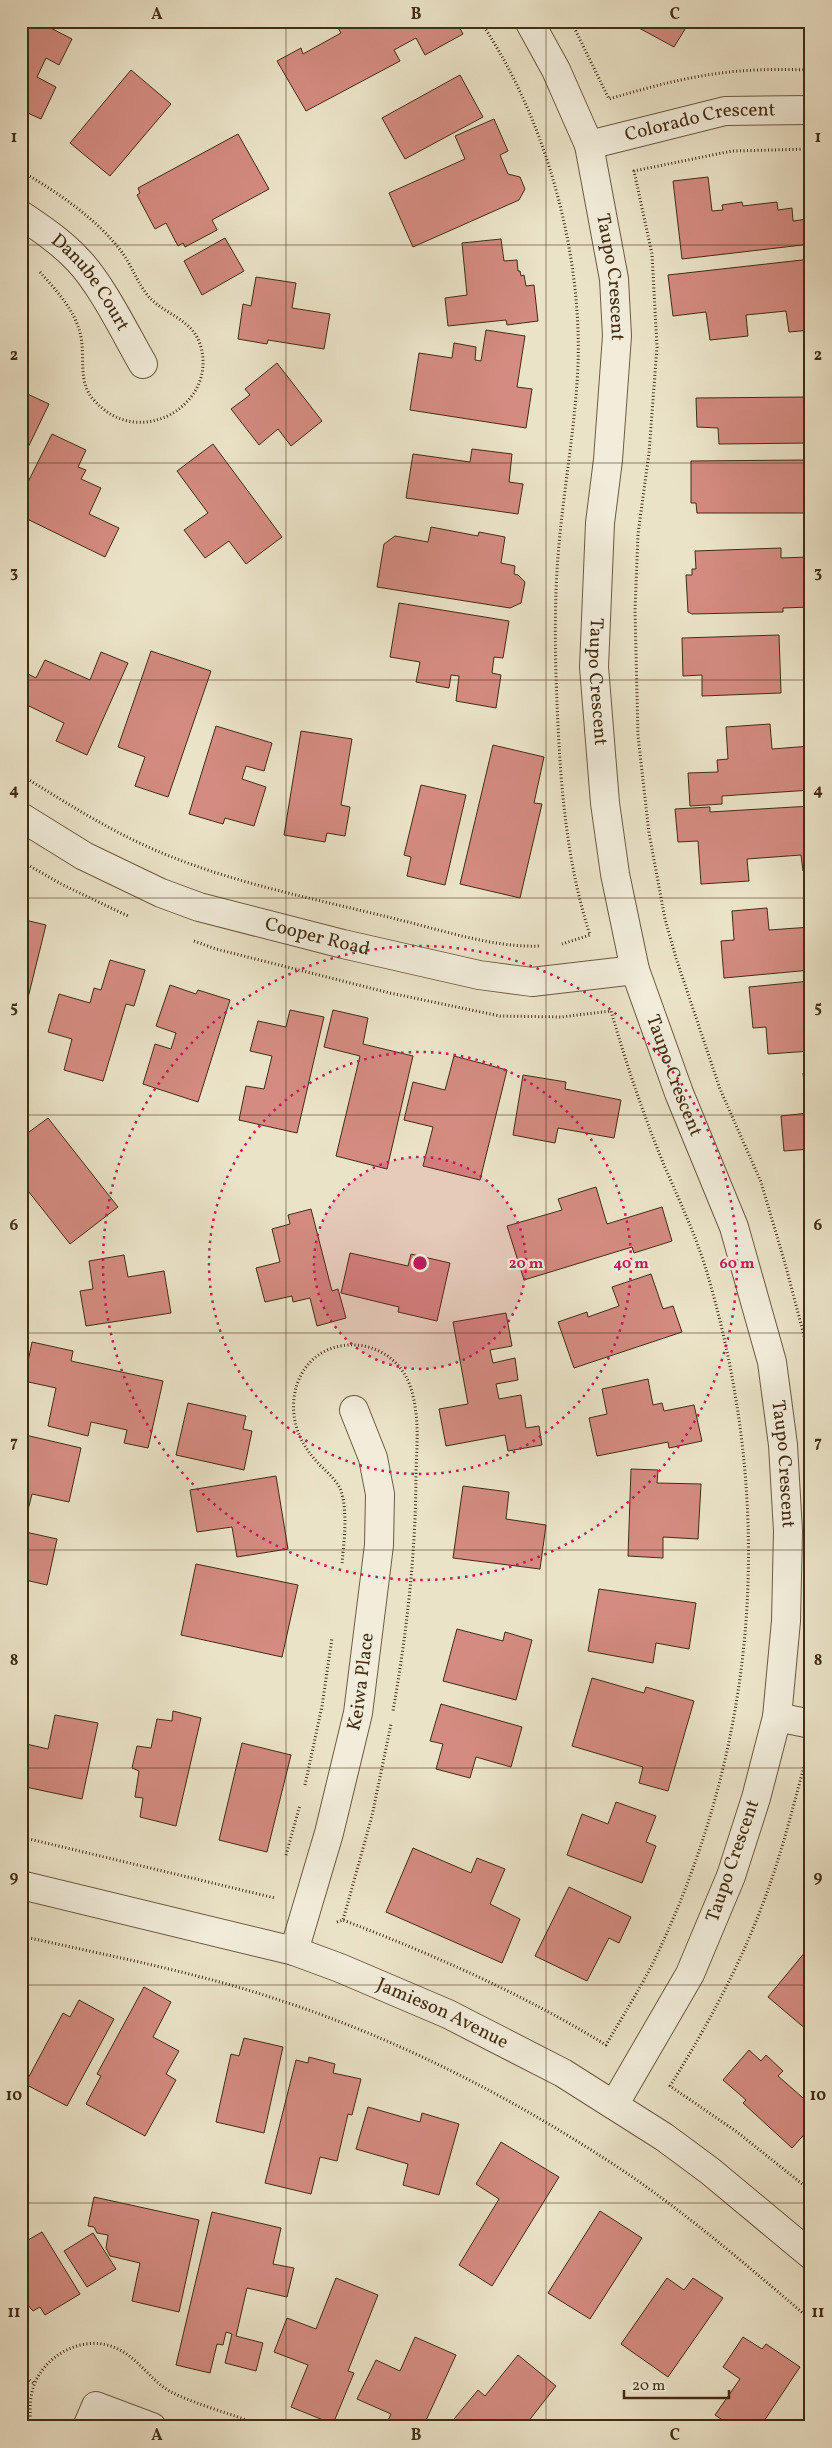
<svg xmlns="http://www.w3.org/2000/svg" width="832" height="2448" font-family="Vollkorn,serif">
<rect width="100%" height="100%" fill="#ebe3c8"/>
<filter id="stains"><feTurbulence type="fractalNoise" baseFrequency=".004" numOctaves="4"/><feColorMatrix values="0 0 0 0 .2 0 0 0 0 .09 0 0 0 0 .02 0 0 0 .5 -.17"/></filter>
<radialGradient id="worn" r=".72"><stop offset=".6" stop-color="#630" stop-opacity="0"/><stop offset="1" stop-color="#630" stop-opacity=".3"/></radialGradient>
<path fill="#d48b81" stroke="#422c13" d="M21,21H37L72,39L59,65L46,58L37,77L56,87L41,119L21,110Z
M346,21H370L371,24L376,21H456L463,34L425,55L416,38L394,50L400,61L306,111L277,61L301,48L303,54L341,33L337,26Z
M626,21H690L674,47Z
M794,21H811V23L795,26Z
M131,70L171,104L110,176L70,143Z
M460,75L483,117L405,159L382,118Z
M494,119L508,151L500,155L508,174L520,177L525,189L519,200L413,247L389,193L465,159L455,136Z
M238,134L269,189L212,220L217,230L185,247L183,243L178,246L166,223L155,229L137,195L140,193L138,188Z
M708,177L712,211L723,210L722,205L742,202L743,206L777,202L778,210L792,208L793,221L808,219L811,244L682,259L673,181Z
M225,238L244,271L202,295L184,261Z
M501,239L504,261L517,260L518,271H520L521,276L524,275L526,286L534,285L538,321L507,325L506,320L448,326L445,298L467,295L462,243Z
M811,259V330L789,332L786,311L746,315L748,336L710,340L706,312L673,316L668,275Z
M256,277L296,283L292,308L330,314L324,349L268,340L267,344L238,339L243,304L251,306Z
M486,330L525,336L517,387L532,389L526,428L410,410L419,353L452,358L454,343L476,347L475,360L481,361Z
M277,363L322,421L291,446L278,429L259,445L231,409L250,395L245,389Z
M21,391L49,404L21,462Z
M811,397V443L719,444L718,428L697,427L696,398Z
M52,434L86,450L78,467L86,470L81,479L101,488L89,514L119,528L105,557L21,516V496Z
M213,444L282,537L246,564L229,541L205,558L184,530L208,513L177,471Z
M472,449L512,454L509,482L523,484L518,514L406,498L413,454L470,462Z
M806,460V513H697L696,503H691V461Z
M431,527L478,536L479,532L505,537L501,563L515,566L514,574L518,575L525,582L521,603L510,608L377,587L384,544L395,536L428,542Z
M781,548V558L808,557L810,607L783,608V612L692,614L688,612L686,575H692V569H696L695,551Z
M399,603L509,621L503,658L494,657L492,673L501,675L496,708L456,701L459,676L451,675L449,688L416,682L420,662L390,657Z
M779,635L781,693L702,696V675L683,676L682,638Z
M151,651L211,671L168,797L135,786L145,757L118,747Z
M101,652L128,663L87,755L56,741L64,723L29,706L21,722V676L24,672L36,678L45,660L90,680Z
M770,724L772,749L811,746V790L722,796V804L690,806L688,773L718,772L717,760L728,759L726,727Z
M216,726L272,743L264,771L246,766L242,779L266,787L254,826L225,818L223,824L189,814Z
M301,731L352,739L341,805L350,807L345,836L327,833L325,842L284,835Z
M493,745L544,757L534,803L542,804L520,898L460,884Z
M421,785L466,795L445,885L407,876L411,857L404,855Z
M811,806V871H803L801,855L747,859L749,881L701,884L698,841L678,842L675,809L710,807V812Z
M767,908L769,930L811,927V970L724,978L721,941L734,940L732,911Z
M21,919L46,925L23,1018H21Z
M110,960L145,970L134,1006L126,1004L103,1081L64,1070L72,1039L48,1032L59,994L90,1003L94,988L101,990Z
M811,981V1051L768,1054L766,1027L753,1028L749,987Z
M170,985L196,994L198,990L230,1000L198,1102L143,1084L155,1044L171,1049L176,1033L156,1026Z
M290,1010L324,1017L297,1133L239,1120L246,1086L264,1089L272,1056L250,1051L258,1021L286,1027Z
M333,1010L368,1018L363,1044L413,1056L387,1169L336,1156L360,1056L324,1047Z
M454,1056L507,1070L480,1180L423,1166L433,1127L404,1120L413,1082L445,1090Z
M811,1072V1149L784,1151L781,1116L808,1113L803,1073Z
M523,1075L566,1082L565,1089L621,1100L614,1138L558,1128L555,1143L513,1135Z
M48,1118L118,1207L70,1244L21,1182V1138Z
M807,1165H811V1195Z
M596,1187L607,1224L662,1207L672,1241L634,1253L632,1247L524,1280L507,1226L562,1210L558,1199Z
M311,1209L332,1291L338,1289L346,1318L317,1326L310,1298L293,1302L292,1296L265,1302L256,1268L280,1262L272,1229L290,1224L288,1215Z
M350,1253L408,1266L411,1254L450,1263L437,1321L398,1312L399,1307L341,1293Z
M124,1255L128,1277L164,1271L171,1313L86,1326L80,1291L93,1289L89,1261Z
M651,1274L663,1309L673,1306L682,1332L574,1368L558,1322L587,1312L588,1317L619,1306L612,1287Z
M506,1313L512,1346L490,1350L493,1363L515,1358L518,1380L496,1384L499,1399L521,1395L526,1428L539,1426L542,1445L508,1451L505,1435L446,1446L439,1409L468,1404L453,1322Z
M32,1342L73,1351L71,1361L163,1381L148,1448L124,1443L127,1430L91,1422L88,1436L48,1426L56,1388L24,1381Z
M648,1379L653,1405L662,1403L664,1411L694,1405L702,1441L669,1448L668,1442L597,1456L589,1418L607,1414L602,1389Z
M188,1403L246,1416L243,1429L252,1431L244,1470L176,1455Z
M21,1434L81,1448L69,1502L32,1494L28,1510L21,1508Z
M631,1469L658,1470L657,1483L701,1484L698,1539L663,1537V1558L628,1556Z
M276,1476L288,1549L237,1557L232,1527L197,1532L190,1490Z
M463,1486L509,1492L506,1519L546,1525L540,1569L453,1558Z
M21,1531L57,1539L47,1585L21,1579Z
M196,1564L298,1585L282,1657L181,1635Z
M599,1589L696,1603L689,1649L656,1643L653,1663L588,1651Z
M457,1629L503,1641L505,1632L532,1640L516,1700L443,1681Z
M592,1678L644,1693L646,1687L694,1701L668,1791L639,1783L643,1767L572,1746Z
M441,1704L522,1727L511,1767L476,1757L470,1778L436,1769L443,1744L430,1741Z
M173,1711L201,1718L176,1826L140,1817L143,1798L135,1797L139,1771L132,1768L137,1746L151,1748L157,1719L172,1721Z
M55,1715L98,1723L82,1799L21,1786L22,1743L48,1749Z
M242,1743L291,1755L267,1852L219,1840Z
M616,1802L656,1816L646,1842L656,1846L642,1883L567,1855L582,1814L608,1824Z
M413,1848L471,1873L477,1858L505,1869L490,1904L520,1919L502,1963L386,1912Z
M569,1887L631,1917L619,1943L609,1938L587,1981L535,1956Z
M806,1951L811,1955V2025L807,2030L768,1997Z
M144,1987L171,2002L153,2037L179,2051L166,2074L176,2080L145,2136L86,2104L101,2076L97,2074Z
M79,2000L114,2019L67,2106L25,2084L63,2013L70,2017Z
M244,2038L283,2047L264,2133L216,2122L231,2054L239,2056Z
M749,2050L761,2061L766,2055L783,2071L778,2076L811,2105V2127L792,2148L743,2103L746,2100L723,2080Z
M309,2057L335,2064L333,2073L361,2079L352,2115L348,2114L337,2161L320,2157L311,2194L265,2183L296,2060L308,2063Z
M368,2107L420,2122L422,2113L459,2124L439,2195L403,2185L408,2164L356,2149Z
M501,2142L559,2177L492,2286L459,2265L499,2199L476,2184Z
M21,2194L26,2204L21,2211Z
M94,2197L199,2220L179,2312L132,2301L140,2263L110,2256L106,2248L108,2235L97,2233L94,2227L88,2226Z
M600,2211L642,2238L590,2319L548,2293Z
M212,2212L281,2228L273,2264L294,2268L287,2297L247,2288L236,2336L263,2343L256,2371L225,2363L232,2334L226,2332L223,2345L217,2344L210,2373L176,2365Z
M42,2232L80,2294L45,2315L40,2307L33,2311L21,2297V2244Z
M93,2233L116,2269L87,2287L64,2251Z
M336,2278L378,2295L348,2371L354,2373L333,2424L291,2407L308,2365L274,2352L287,2318L316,2329Z
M667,2278L684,2290L693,2278L723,2298L668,2377L621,2344Z
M415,2337L456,2355L423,2427H385L391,2414L357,2399L376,2360L400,2371Z
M743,2337L762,2349L766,2344L800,2367L760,2427H733L715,2415L740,2379L723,2367Z
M518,2355L556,2386L524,2427H463L454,2419L478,2390L485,2396Z"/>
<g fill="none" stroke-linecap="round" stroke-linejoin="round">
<g stroke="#6c5a40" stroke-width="30">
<g id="minor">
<path id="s1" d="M529,21L556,70L589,145L614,279L617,336L608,460L600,523L594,667L605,803L615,874L635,970L679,1093L734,1227L772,1362L783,1445L788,1531L786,1621L777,1717L756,1798L731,1876L690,1974L614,2105"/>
<path id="s2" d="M589,145L725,111L811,110"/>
<path id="s3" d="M21,215C42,229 61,242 78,260C102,285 125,333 143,364"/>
<path id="s4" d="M21,817L84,856L161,893L199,907L343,944L479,975L532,982L635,970"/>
<path d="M777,1717L811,1724"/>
<path id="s5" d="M21,1885L294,1951L340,1968L448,2014L563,2073L664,2137L710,2171L811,2255"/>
<path id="s6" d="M294,1951L329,1833L358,1713L379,1545L380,1494L373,1458L354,1410"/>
<path d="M87,2427L96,2406L152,2427"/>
</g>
</g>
<path stroke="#422c13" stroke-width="3" stroke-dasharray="1 2.5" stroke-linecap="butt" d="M480,21C545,116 582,251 578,365C575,434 561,502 557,571C555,606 555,640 556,675C559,762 563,852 590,935L562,944
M571,21L609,99C643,89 678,79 714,74C746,69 778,69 811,70
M811,149L732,151L634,171L652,254L657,347L649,453L638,534L635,611L638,736L649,833L665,919L676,958L720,1089L761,1182L786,1267L811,1362
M21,171C57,192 96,218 121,251C132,265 138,286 151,299C167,315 192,320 200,344C220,404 138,453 93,399C78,382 85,358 81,337C76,311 56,290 39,271
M21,775C62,800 102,826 146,846C225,882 312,898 396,919C442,930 493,948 541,946
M21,861L63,885L128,916
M194,941L216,949L390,993L500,1016L561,1017L611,1011C626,1063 643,1114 664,1165C680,1202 697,1238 708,1276C776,1510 759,1745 652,1965C638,1992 621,2019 606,2045C523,1994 434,1955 343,1920
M21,1276L23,1285L21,1299
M342,1563C344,1541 348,1512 341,1491C338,1482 330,1475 323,1468C303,1449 291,1426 294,1398C303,1327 399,1328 413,1396C419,1421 417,1446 416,1471C416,1552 407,1631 393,1711
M811,1764L805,1763C794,1803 784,1844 770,1884C746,1954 710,2022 670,2086L737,2132L811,2191
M305,1785L322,1706L332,1638
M21,1837L275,1898
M286,1855L300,1805
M337,1922L343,1920L372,1816L391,1724
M21,1936C105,1955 191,1971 273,1998C388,2035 498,2090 599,2155C675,2203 743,2262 811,2320
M21,2374L35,2384
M31,2427C30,2413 29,2399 34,2385C46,2353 87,2333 118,2349C139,2359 151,2381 171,2392C199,2406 234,2414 264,2427"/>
<use href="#minor" stroke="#f2eddb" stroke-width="28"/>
</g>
<path fill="none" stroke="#422c13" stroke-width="1" stroke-opacity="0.55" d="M286,21V2427M546,21V2427M21,245H811M21,463H811M21,680H811M21,898H811M21,1115H811M21,1333H811M21,1550H811M21,1768H811M21,1985H811M21,2203H811"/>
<circle cx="420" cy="1263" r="106" fill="#c2185b" fill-opacity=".12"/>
<g fill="none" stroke="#c2185b" stroke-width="2.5" stroke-dasharray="2.5 5">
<circle cx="420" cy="1263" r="106"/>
<circle cx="420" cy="1263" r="211"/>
<circle cx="420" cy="1263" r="317"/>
</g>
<g text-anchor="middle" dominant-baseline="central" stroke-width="4.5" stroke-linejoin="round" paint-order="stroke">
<g font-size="19" fill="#422c13" stroke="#f2eddb">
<text stroke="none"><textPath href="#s2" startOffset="114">Colorado Crescent</textPath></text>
<text stroke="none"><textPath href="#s1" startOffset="272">Taupo Crescent</textPath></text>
<text stroke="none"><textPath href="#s3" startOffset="98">Danube Court</textPath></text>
<text stroke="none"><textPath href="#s1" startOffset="678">Taupo Crescent</textPath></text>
<text stroke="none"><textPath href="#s4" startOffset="322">Cooper Road</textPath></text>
<text stroke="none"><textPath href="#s1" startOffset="1082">Taupo Crescent</textPath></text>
<text stroke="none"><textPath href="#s1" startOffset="1488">Taupo Crescent</textPath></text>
<text stroke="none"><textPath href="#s6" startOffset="278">Keiwa Place</textPath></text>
<text transform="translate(733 1861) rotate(-71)">Taupo Crescent</text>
<text stroke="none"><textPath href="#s5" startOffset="442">Jamieson Avenue</textPath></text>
</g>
</g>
<circle cx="420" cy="1263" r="8" fill="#c2185b" stroke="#f2eddb" stroke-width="2.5"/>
<g font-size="15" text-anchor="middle" font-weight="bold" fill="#c2185b" stroke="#f2eddb" stroke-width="4.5" stroke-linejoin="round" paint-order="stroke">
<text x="526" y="1268">20 m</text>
<text x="631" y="1268">40 m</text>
<text x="737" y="1268">60 m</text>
</g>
<rect width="832" height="2448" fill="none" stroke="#ebe3c8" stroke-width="55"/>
<path d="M624 2390v8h105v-8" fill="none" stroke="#422c13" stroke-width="2.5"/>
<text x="632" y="2390" font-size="15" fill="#422c13" stroke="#f2eddb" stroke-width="4" paint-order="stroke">20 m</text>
<rect x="28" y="28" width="776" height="2392" fill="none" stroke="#422c13" stroke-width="2"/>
<g font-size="16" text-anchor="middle" font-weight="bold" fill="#422c13">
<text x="157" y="19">A</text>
<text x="416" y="19">B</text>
<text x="675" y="19">C</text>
<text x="14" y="142">1</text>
<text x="818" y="142">1</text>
<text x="14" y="360">2</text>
<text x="818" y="360">2</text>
<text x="14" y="577">3</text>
<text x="818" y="577">3</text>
<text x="14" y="795">4</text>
<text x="818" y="795">4</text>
<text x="14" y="1012">5</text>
<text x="818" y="1012">5</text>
<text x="14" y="1230">6</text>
<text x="818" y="1230">6</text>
<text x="14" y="1447">7</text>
<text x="818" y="1447">7</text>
<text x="14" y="1665">8</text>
<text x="818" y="1665">8</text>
<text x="14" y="1882">9</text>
<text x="818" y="1882">9</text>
<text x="14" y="2100">10</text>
<text x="818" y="2100">10</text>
<text x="14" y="2317">11</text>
<text x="818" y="2317">11</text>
<text x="157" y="2440">A</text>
<text x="416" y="2440">B</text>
<text x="675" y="2440">C</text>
</g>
<rect width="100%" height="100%" filter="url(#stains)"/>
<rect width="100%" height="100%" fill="url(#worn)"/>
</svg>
